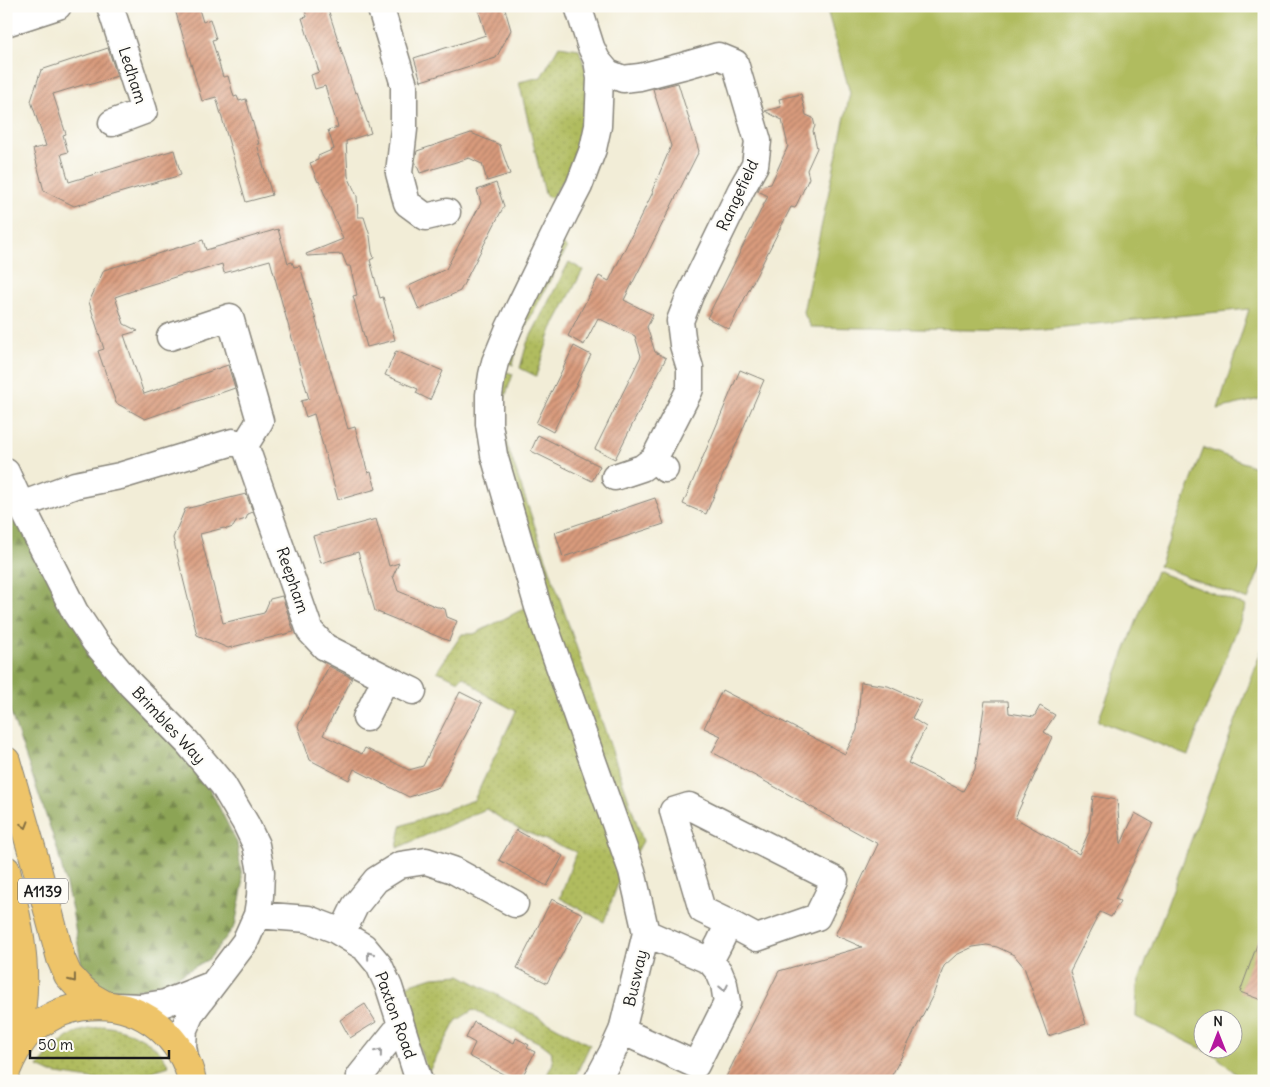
<svg xmlns="http://www.w3.org/2000/svg" width="1270" height="1087" font-family="Delius,sans-serif">
<defs>
<pattern id="grass-dots" width="8" height="8" patternUnits="userSpaceOnUse" patternTransform="scale(1.25)"><rect width="8" height="8" fill="#b0bc5e"/><path d="M2 2h.1M6 6h.1" fill="none" stroke="#97a151" stroke-width="1.8" stroke-linecap="round"/></pattern>
<pattern id="forest-firs" width="22" height="20" patternUnits="userSpaceOnUse" patternTransform="scale(1.25)"><rect width="22" height="20" fill="#8ca455"/><path d="M5 1l3.5 6h-7zM16 11l3.5 6h-7z" fill="#728546"/></pattern>
<pattern id="building-hatch" width="6" height="6" patternUnits="userSpaceOnUse" patternTransform="scale(1.25)"><rect width="6" height="6" fill="#d99b7d"/><path d="M-1 1l2-2M0 6l6-6M5 7l2-2" fill="none" stroke="#af7e66"/></pattern>
</defs>
<rect width="100%" height="100%" fill="#fdfcf7"/>
<filter id="ink" filterUnits="userSpaceOnUse"><feTurbulence type="fractalNoise" baseFrequency=".02" numOctaves="2"/><feDisplacementMap in="SourceGraphic" scale="10" xChannelSelector="R" yChannelSelector="G"/><feConvolveMatrix kernelMatrix="1 2 1 2 8 2 1 2 1" color-interpolation-filters="sRGB"/></filter>
<filter id="wash" filterUnits="userSpaceOnUse"><feTurbulence type="fractalNoise" baseFrequency=".0096" numOctaves="4" result="noise"/><feDisplacementMap in="SourceGraphic" scale="20" xChannelSelector="R" yChannelSelector="G"/><feGaussianBlur stdDeviation="1.12" result="paint"/><feColorMatrix in="noise" values="0 0 0 0 0 0 0 0 0 0 0 0 0 0 0 0 0 1.4 0 .05"/><feComposite in="paint" operator="in"/></filter>
<g filter="url(#wash)">
<rect width="100%" height="100%" fill="#f2edd7"/>
<path fill="url(#grass-dots)" stroke="#666c3d" d="M559,46L579,49L588,77L584,147L552,198L548,197L545,194L519,82L541,77Z
M559,241L567,248L518,341L513,365L502,360Z
M569,262L583,270L552,329L536,376L520,368L527,343Z
M501,370L513,374L503,403L507,445L643,841L633,859L543,601L497,432Z
M529,606L624,867L604,922L560,898L576,852L518,829L486,809L397,848L401,826L474,800L516,711L486,695L463,676L459,681L437,671L462,634H474Z
M460,975L590,1045L573,1081H544L553,1063L551,1051L542,1044L473,1010L456,1021L428,1073L398,988L433,977Z
M103,1026C129,1029 157,1041 169,1066L140,1075L97,1080L51,1073L38,1067C49,1052 63,1037 80,1031C88,1029 96,1028 103,1026Z"/>
<path fill="url(#forest-firs)" stroke="#546038" d="M6,501L153,721L207,783L237,843L243,884L235,926L209,959L171,980L114,997L82,968L72,910L57,848L6,699Z"/>
<path fill="#b0bc5e" stroke="#666c3d" d="M826,6H1264V398L1218,409L1249,309L1023,331L811,327L803,312L850,93Z
M1204,448L1264,470V558L1248,600L1159,566Z
M1156,571L1246,606L1188,755L1098,721Z
M1264,644V1081H1244L1216,1056L1203,1050H1232V1020H1202V1049L1136,1017L1137,986Z"/>
<g id="blocks">
<path fill="url(#building-hatch)" d="M174,6H198L203,22L210,19L216,39L212,40L223,77L228,76L234,97L237,96L239,101L246,99L259,144H257L272,195L246,202L216,97L202,101Z
M316,6H327L355,93L357,92L371,133L346,141L348,176L357,196L358,217H364L370,236L372,252L374,258L370,260L380,298L383,297L395,340L367,347L353,296L357,295L350,266H347L342,254L307,256L306,254L343,239L319,181L318,182L310,163L318,160V156L334,149L328,130L338,127L325,86L315,89L311,75L319,72L302,18L307,17L305,10Z
M477,6H504L511,30L496,58L421,81L414,58L486,35Z
M108,48L117,76L89,85V83L53,94L66,134L63,135L68,152L61,154L69,182L174,150L181,175L74,206L44,191L33,149L46,146L31,101L41,70Z
M678,83L699,151L624,300L653,315L647,327L655,352L666,358L615,459L595,449L641,356L635,336L598,318L584,345L568,336L599,276L609,281L653,192L652,191L671,146L653,89Z
M801,94L806,115L813,118L815,126L813,131L817,148L807,170L809,178L795,208L791,207L729,329L707,318L768,196L758,191L760,186L771,184L788,146L782,120L765,111L781,107L779,99Z
M471,133L500,145L510,174L487,181L482,164L469,158L420,173L415,161L417,151Z
M496,183L504,206L460,291L419,310L409,286L446,269L481,203L477,190Z
M278,229L288,263L292,262L294,267L300,266L348,429L355,427L368,473L371,472L376,489L338,500L314,414L306,417L301,401L309,399L270,260L224,273L222,264L190,274L188,273L133,290H135L115,297L124,324L138,331L124,335L144,394L228,365L235,388L145,419L116,403L98,351L104,349L89,302L104,270L203,240L206,250Z
M574,346L591,355L553,432L536,423Z
M396,351L443,371L430,400L416,393L418,389L385,375Z
M740,370L764,380L706,514L683,504Z
M538,435L600,466L592,481L531,451Z
M246,494L253,512L248,514L246,519L236,522L233,527L227,529L224,528L200,534L223,623L264,613L270,599L282,596L294,632L228,648L197,635L173,538L185,509Z
M655,498L664,524L563,557L555,532Z
M376,519L389,566L399,563L393,576L398,591L437,607H439L445,609L447,617L457,621L449,641L375,611L358,552L321,563L313,536Z
M329,666L352,678L323,735L362,754L365,748L409,770L423,766L460,692L482,703L439,787L409,797L354,769L349,780L310,760L298,726Z
M861,682L888,686L921,701L912,718L926,727L908,763L963,791L975,769L985,701H1008L1009,713L1034,717L1040,706L1055,715L1044,732L1052,737L1015,818L1079,854L1089,832L1093,796L1117,800L1121,844L1135,813L1153,823L1115,899L1120,901L1111,917L1100,912L1070,971L1086,1024L1048,1036L1024,967L1014,955L997,947L987,945L973,947L956,955L944,966L933,995L889,1081H724L779,971L862,947L835,935L878,844L712,752L721,736L704,728L722,690L845,754L857,730Z
M516,830L563,856L547,886L499,860Z
M552,899L583,914L547,983L517,968Z
M1262,931H1264V1001L1240,992Z
M365,1004L376,1022L350,1038L340,1020Z
M474,1022L514,1043L516,1038L529,1045L527,1048L535,1052L520,1081H516L469,1056L475,1043L466,1038Z"/>
</g>
</g>
<g filter="url(#ink)">
<use href="#blocks" fill-opacity="0" stroke="#87847a" stroke-width="1"/>
<g fill="none" stroke-linecap="round" stroke-linejoin="round">
<g stroke="#87847a" stroke-width="29">
<path id="minor" d="M110,6L144,111L112,123
M380,6L404,85V129L399,173L407,203L426,217L447,212
M578,6L591,47L597,60L608,73L623,79L640,77L683,66L718,56L735,63L758,141L755,165L741,190L690,295L680,321L683,345L690,368V389L654,459
M6,23L58,6
M245,445L310,631L325,647L386,678L413,691
M6,472L21,505L75,612L95,642L131,685L187,742L223,785L246,824L256,845L261,872L260,896L257,915L245,942L191,1013L184,1029L183,1046L186,1063
M615,477L642,468L654,459L665,469
M21,505L75,485L120,476L233,442L245,445L260,421L230,317L170,337
M366,718L386,678
M257,915L308,919L334,929L364,947L379,965L389,987L419,1081
M342,933L355,906L376,880L400,865L426,861L453,870L515,904
M710,961L720,942L729,923L757,938L817,917L835,880L689,806L673,811L702,910L729,923
M116,1006L140,1007L165,1003L211,985
M622,1031L696,1065L727,1003L724,984L719,972L710,961L646,933
M362,1081L360,1076L401,1025
M597,1081L612,1053L622,1031L646,933L632,871L538,607L494,455L489,424V395L492,375L495,362L509,328L566,211L579,186L593,149L598,126L599,103L600,78L597,60"/>
</g>
<g stroke="#87847a" stroke-width="30">
<path id="major" d="M6,761L35,861L61,959L68,975L78,986L91,997L105,1005
M6,870C16,914 27,958 22,1004C21,1020 16,1037 13,1053
M6,1071C11,1059 17,1047 25,1037C60,1000 118,994 158,1026C174,1040 188,1059 192,1081"/>
</g>
<use href="#minor" stroke="#fff" stroke-width="26"/>
<use href="#major" stroke="#eec469" stroke-width="28"/>
</g>
<defs><path id="oneway-chevron" d="M-2-3.5L2.5 0L-2 3.5" fill="none" stroke-width="1.6" stroke-linecap="round" stroke-linejoin="round" transform="scale(1.25)"/></defs>
<g stroke="#857042">
<use href="#oneway-chevron" transform="translate(25 825) rotate(74)"/>
<use href="#oneway-chevron" transform="translate(73 979) rotate(52)"/>
</g>
<g stroke="#999">
<use href="#oneway-chevron" transform="translate(370 955) rotate(-129)"/>
<use href="#oneway-chevron" transform="translate(724 988) rotate(78)"/>
<use href="#oneway-chevron" transform="translate(379 1052) rotate(-51)"/>
</g>
</g>
<g text-anchor="middle" dominant-baseline="central" stroke-width="4.5" stroke-linejoin="round" paint-order="stroke">
<rect fill="#fdfcf7" stroke="#605f5e" stroke-width="1" x="18" y="878.5" width="50" height="25" rx="4"/>
<g font-size="15" font-weight="bold" fill="#1c1c1c">
<text x="43" y="891">A1139</text>
</g>
<g font-size="16" fill="#1c1c1c" stroke="#fdfcf7">
<text transform="translate(133 75) rotate(72)">Ledham</text>
<text transform="translate(737 195) rotate(-65)">Rangefield</text>
<text transform="translate(293 580) rotate(71)">Reepham</text>
<text transform="translate(169 725) rotate(47)">Brimbles Way</text>
<text transform="translate(635 978) rotate(-77)">Busway</text>
<text transform="translate(396 1015) rotate(70)">Paxton Road</text>
</g>
</g>
<rect width="1270" height="1087" fill="none" stroke="#fdfcf7" stroke-width="25"/>
<g transform="translate(1218 1034)"><circle r="24" fill="#fdfcf7" stroke="#a3a29f"/>
<path d="M0-4L9 19L0 12L-9 19Z" fill="#b5179e"/>
<text y="-8" font-size="14" font-weight="bold" text-anchor="middle" fill="#1c1c1c">N</text>
</g>
<path d="M30 1050v8h139v-8" fill="none" stroke="#1c1c1c" stroke-width="2.5"/>
<text x="38" y="1050" font-size="15" fill="#1c1c1c" stroke="#fdfcf7" stroke-width="4" paint-order="stroke">50 m</text>
</svg>
